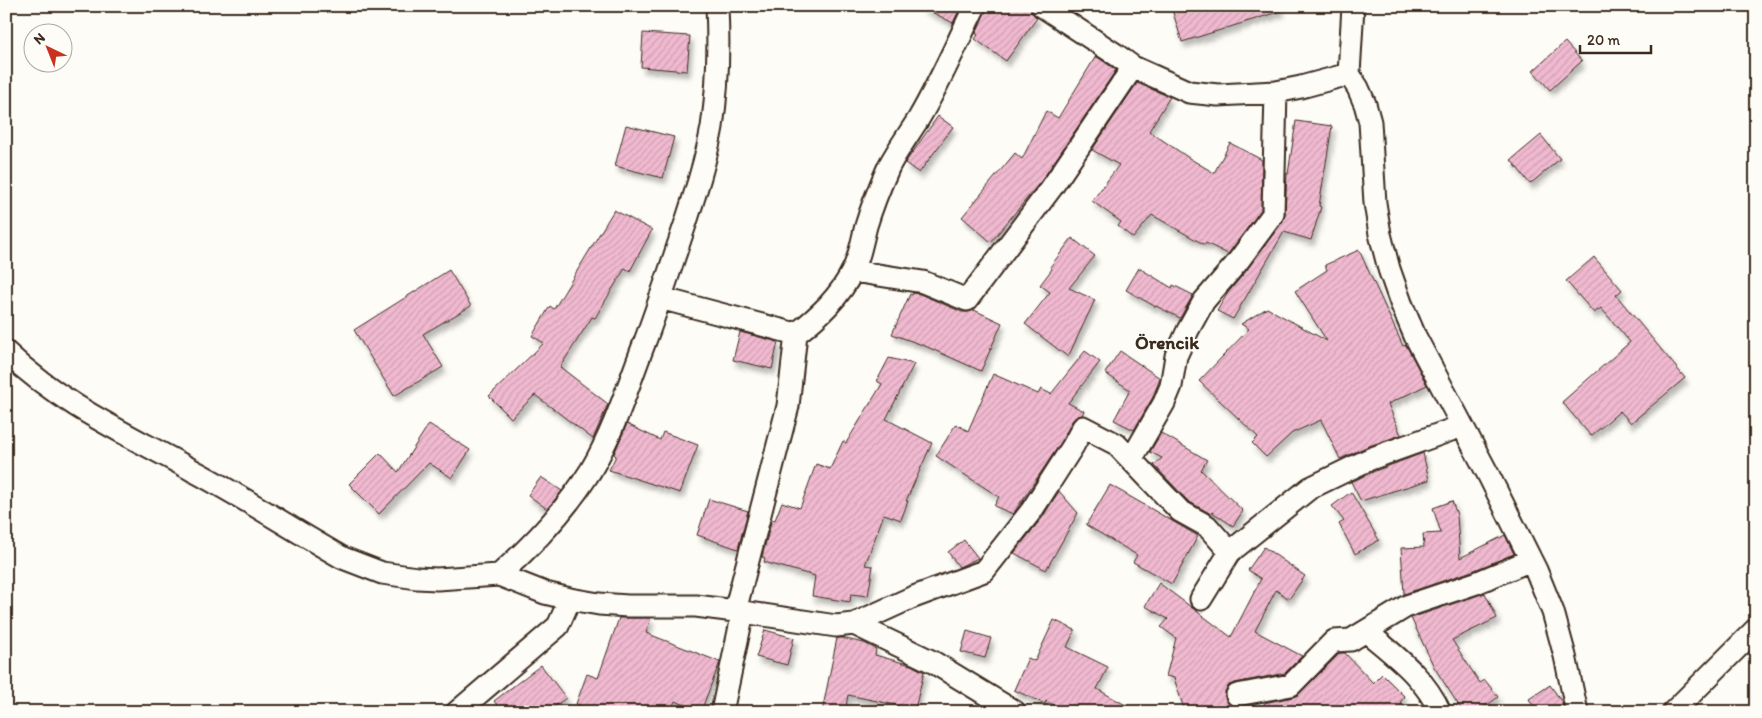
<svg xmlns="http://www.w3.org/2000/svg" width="1762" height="718" font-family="Itim,sans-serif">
<defs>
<pattern id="building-hatch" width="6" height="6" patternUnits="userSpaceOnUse" patternTransform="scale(1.25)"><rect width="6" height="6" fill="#f0b9d0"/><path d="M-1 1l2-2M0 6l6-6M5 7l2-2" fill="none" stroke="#cf9fb2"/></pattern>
<filter id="shadow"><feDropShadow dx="3" dy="5.5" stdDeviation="2.5" flood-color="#0004"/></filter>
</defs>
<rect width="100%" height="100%" fill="#fdfcf7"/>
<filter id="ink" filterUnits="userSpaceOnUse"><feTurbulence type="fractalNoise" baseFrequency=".02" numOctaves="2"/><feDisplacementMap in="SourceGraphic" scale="10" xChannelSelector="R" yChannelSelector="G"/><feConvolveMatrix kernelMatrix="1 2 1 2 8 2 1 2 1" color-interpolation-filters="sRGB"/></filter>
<g filter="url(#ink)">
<path fill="url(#building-hatch)" stroke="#3b2a1e" filter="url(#shadow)" d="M920,6H961L953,23Z
M987,6H1030L1031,12L1037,18L1006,61L975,39L978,35L976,34Z
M1171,6H1281V11L1182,42Z
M643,33L690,36L687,71L641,67Z
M1565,42L1582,61L1550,90L1533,71Z
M1096,56L1116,70L1042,180L991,242L962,217L1015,153L1022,159L1046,111L1058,118Z
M1137,83L1170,97L1149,131L1189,158L1214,173L1230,143L1262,160L1261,210L1228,254L1206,243L1205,245L1152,215L1133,238L1118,226L1121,222L1092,201L1119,165L1092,150Z
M938,116L953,127L919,173L905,163Z
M1296,121L1332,126L1319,206L1321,207L1311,240L1284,232L1233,319L1217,311L1227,294L1246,271L1283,221L1285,215L1287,173L1288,174Z
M626,125L674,137L663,178L615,166Z
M1541,135L1560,159L1530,184L1511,160Z
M614,210L652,230L630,271L625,268L595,318L592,317L560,367L608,404L593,439L535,395L511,418L489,396L544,343L532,336L550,306L554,309Z
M1072,238L1095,256L1069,288L1095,300L1068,357L1025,324L1050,292L1040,285L1052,269L1050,267Z
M1359,250L1403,346L1406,345L1427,385L1388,404L1401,435L1366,447L1340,459L1321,420L1292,433L1266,457L1252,443L1258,437L1199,381L1249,329L1241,324L1267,308L1327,341L1295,291L1327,270L1325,265Z
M1594,257L1622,290L1616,295L1685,378L1631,423L1620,411L1591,436L1562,402L1630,342L1601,308L1594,313L1566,281Z
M1139,268L1172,288L1173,285L1193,295L1180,318L1156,306V307L1126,290Z
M449,270L471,306L423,334L443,367L394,396L354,330Z
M913,293L920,294L962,312H968L974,310L1002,323L981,371L925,346L892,334L910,294L912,295Z
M740,332L778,342L772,369L733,360Z
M1085,351L1100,362L1068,403L1084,411L1082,415L1076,417L1072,421L1062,441L1013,514L994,506L999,497L936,456L956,424L968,431L993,374L1038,394L1041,389L1051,394Z
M1120,351L1160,378L1153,397L1134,430L1114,420L1130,390L1105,373Z
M889,358L914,364L886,419L932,443L906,501H908L901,520L884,514L865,565L873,566L868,596L851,594L850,602L812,596L815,576L764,562L765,558L762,557L772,519L775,520L782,502L800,508L816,464L830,469L843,441L846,443L882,384L877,381Z
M429,424L470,450L452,478L429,463L379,514L349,484L380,453L398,472Z
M627,424L660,440L663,432L698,445L680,493L609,470L616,456L614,454Z
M1161,433L1207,460L1201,470L1243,511L1233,526L1212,512L1211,514L1188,501L1154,465L1162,458L1150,452Z
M1423,453L1429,480L1361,501L1351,482L1375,471Z
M541,477L562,491L547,509L528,495Z
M1110,485L1198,536L1172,584L1133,562L1137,555L1086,525Z
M1059,491L1078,513L1046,570L1014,553L1042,518Z
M1351,492L1379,540L1355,554L1339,524L1344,521L1332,506Z
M709,499L748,511L738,549L697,535Z
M1452,501L1457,515L1460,558L1505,535L1514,554L1472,571L1404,594L1401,548L1424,547L1423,534L1441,533L1433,508Z
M964,540L978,558L959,567L948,552Z
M1264,547L1305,576L1289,599L1276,590L1255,631L1302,656L1285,673L1235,683L1229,685L1225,691V698L1228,703L1232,707H1239L1225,712H1185L1174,678L1166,676L1176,638L1161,627L1168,619L1145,606L1159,583L1231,637L1261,579L1248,570Z
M1485,593L1497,618L1452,640L1480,683L1485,680L1498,697L1478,712H1463L1434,667L1411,618Z
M619,618H651L646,633L720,662L701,711L675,701L670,712H596L576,704L587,674L598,678Z
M1054,620L1075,630L1067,647L1108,667L1097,689L1138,712H1067L1046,701L1045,704L1014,690L1028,658L1035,661Z
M765,630L794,638L787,665L756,657Z
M967,631L991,638L985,658L961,652Z
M837,638H842L864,643L876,649L875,655L911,665L924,672L915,709L848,695L845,712H822Z
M1340,653H1345L1373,683L1382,674L1405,697L1400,702L1409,712H1267L1264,703L1293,697L1299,694Z
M541,665L566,698L547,712H502L494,701Z
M1550,685L1562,702L1564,712H1537L1529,699Z"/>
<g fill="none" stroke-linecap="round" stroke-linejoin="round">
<g stroke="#3b2a1e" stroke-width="25">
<path id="street" d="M1042,6L1118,56L1133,67L1189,92L1218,95L1276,92L1301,87L1349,74
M1353,6L1349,74L1358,88L1365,104L1370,122L1375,203L1380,234L1389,269L1401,303L1415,336L1489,476L1536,570L1553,612L1565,656L1577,712
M853,271L923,282L967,300L1052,187L1133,67
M660,298L796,334
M6,352C60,404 127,434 192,470C243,497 292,529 343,558L382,573L417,578L437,579L499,575L545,593L570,599L599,604L628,606H696L743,612L836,626L854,624L933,662L1015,712
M1131,460L1164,403L1171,386L1176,356L1188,330L1204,301L1236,264L1273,214L1276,92
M499,575C534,544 566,510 591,470C614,431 628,386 644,344C659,304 672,263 686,222C696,191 706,160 712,127C718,87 719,47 717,6
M1201,599L1230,552L1310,488L1370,459L1462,426
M735,611L788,406L796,334C819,316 840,297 853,270C860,256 862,241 866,226C872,206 880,186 889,166C898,149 909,134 919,118C940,82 957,43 975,6
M854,624L911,598L984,571L1032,510L1073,446L1083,427L1116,444L1180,511L1207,526L1230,552
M1367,632C1394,655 1425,677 1440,712
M1237,695L1291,685L1334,641L1351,640L1407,606L1476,583L1531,560
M457,712L558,626L570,599
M722,712L743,612
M1673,712L1756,629"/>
</g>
<use href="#street" stroke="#fdfcf7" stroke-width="21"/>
</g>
</g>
<g text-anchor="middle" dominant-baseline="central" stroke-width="4" stroke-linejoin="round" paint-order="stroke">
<g font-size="19" font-weight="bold" fill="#3b2a1e" stroke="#fdfcf7">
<text x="1167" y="342">Örencik</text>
</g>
</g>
<rect width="1762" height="718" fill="none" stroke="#fdfcf7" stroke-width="25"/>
<rect x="12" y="12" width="1737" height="693" fill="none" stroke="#3b2a1e" stroke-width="2" filter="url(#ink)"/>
<g transform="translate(48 48) rotate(317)"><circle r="24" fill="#fdfcf7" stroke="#afa8a0"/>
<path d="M0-4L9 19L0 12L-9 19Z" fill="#c8321e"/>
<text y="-8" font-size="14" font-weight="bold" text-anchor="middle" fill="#3b2a1e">N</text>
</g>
<path d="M1580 45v8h71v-8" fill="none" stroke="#3b2a1e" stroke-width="2.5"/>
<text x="1587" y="45" font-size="15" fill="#3b2a1e" stroke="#fdfcf7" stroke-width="4" paint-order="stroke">20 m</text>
</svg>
